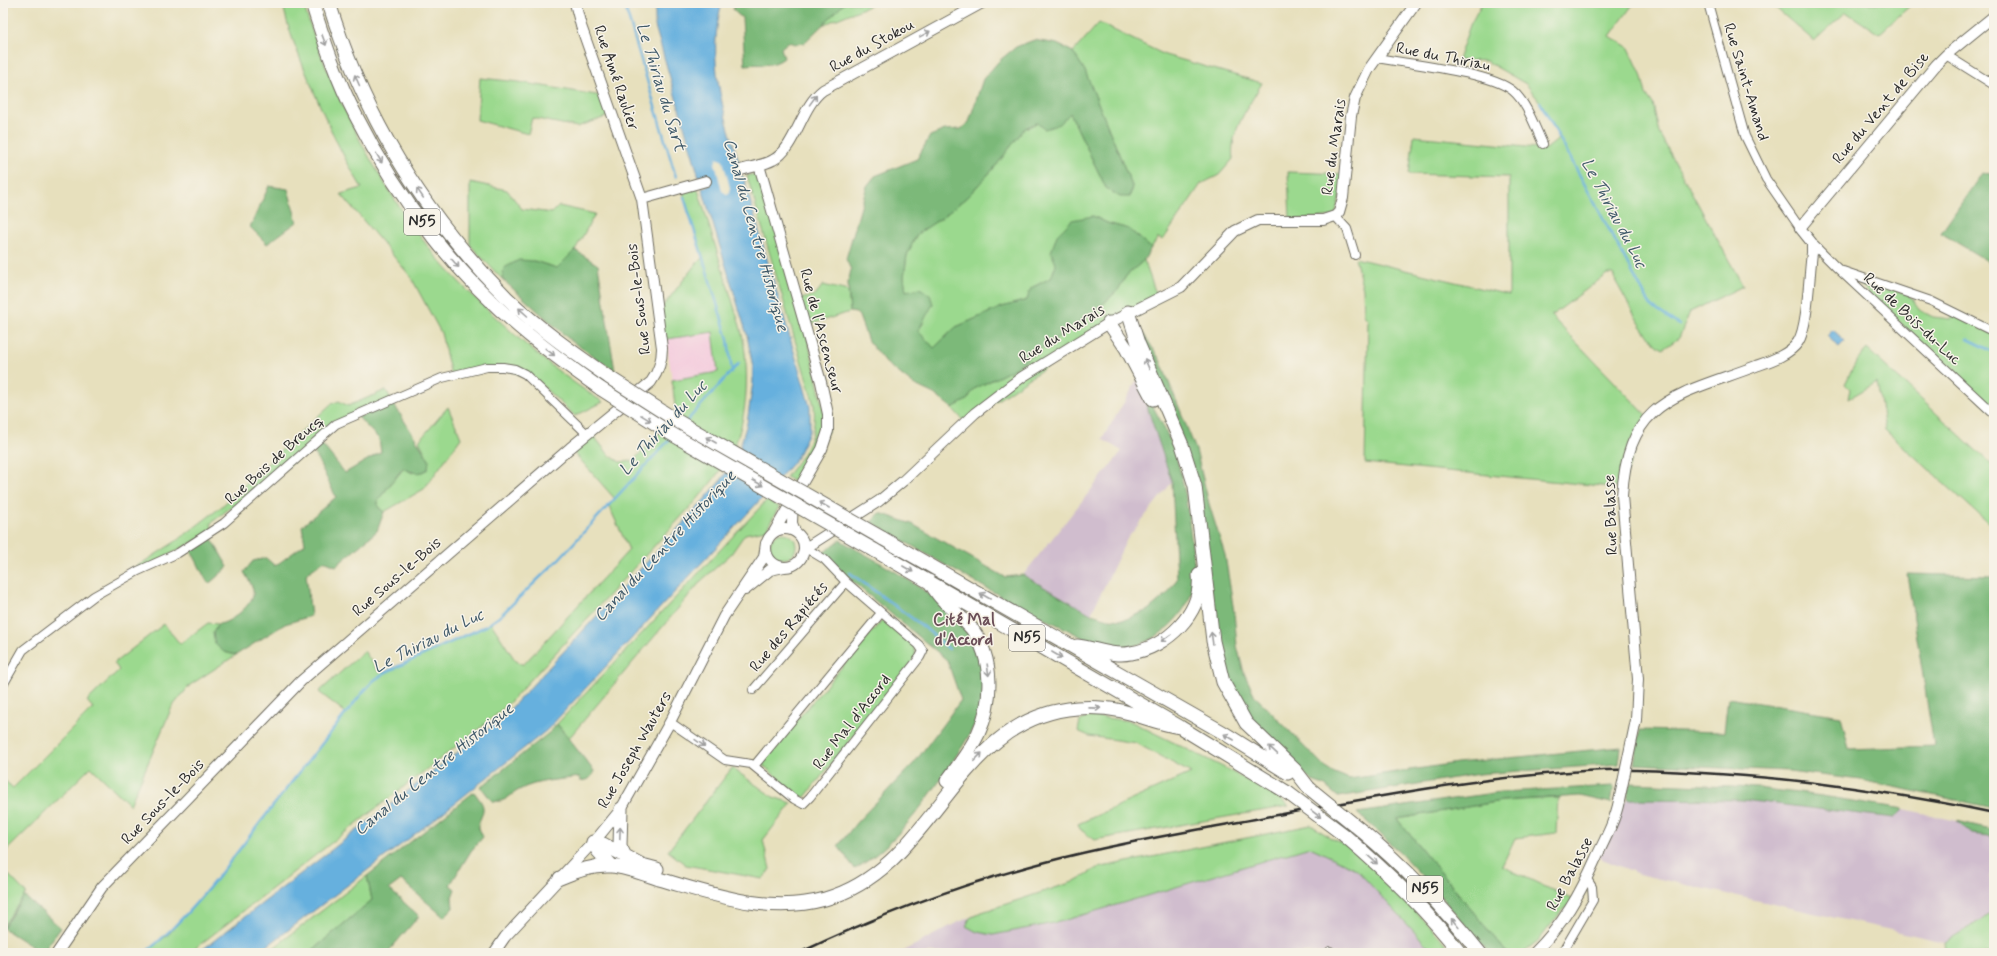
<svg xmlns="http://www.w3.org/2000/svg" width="1997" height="956" font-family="Mynerve,sans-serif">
<rect width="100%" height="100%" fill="#f7f3e8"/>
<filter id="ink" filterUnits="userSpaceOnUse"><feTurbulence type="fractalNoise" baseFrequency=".025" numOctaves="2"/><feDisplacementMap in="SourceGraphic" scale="8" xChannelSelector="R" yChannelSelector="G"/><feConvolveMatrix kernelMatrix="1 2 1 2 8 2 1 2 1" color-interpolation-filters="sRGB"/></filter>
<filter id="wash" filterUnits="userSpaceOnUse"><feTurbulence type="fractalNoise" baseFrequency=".012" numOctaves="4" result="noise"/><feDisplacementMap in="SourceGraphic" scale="16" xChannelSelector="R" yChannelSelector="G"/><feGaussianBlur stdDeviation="0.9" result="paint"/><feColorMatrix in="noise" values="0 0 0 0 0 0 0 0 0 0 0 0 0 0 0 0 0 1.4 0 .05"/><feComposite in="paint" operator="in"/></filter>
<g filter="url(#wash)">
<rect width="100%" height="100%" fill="#e7e0bd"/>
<path fill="#f4cfde" d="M713,332L718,373L672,380L666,339Z"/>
<path fill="#d0bdce" d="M1138,379L1172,482L1127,539L1091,614L1023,575L1122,451L1102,439Z
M1627,799L1743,800L1894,818L1904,809L1957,821L1973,834L1988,836L1994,841V872L1990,878L1994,883V912L1945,942L1642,875L1597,857L1617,811Z
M1311,825L1331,838L1346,845L1454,953H900L954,924L982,912L1073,882L1097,868Z"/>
<path fill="#9bd98e" stroke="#63825c" d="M283,3H303C330,90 371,171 426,244C448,273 476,299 503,324C534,353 568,380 603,402L575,416L540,384L503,367L451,375L441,333L411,277L341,194L362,188C340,152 323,114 307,75C297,51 287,28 283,3Z
M845,3H876L820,26Z
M1482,3H1634L1610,36L1629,48L1641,74L1646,94L1653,104L1659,133L1743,286L1690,312L1679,338L1663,349C1644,338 1628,302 1616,282L1613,274H1607L1551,316L1647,416L1622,488L1365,463L1368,320L1364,315L1363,289L1355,258L1509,295V177L1409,174L1414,136L1546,149L1560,138L1540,102L1526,84L1486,61L1458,60L1470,25Z
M1770,3H1913L1879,34L1846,12L1814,41Z
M1099,23L1165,55L1262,83C1249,106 1229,132 1233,159L1219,175L1201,184L1163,240L1158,238L1151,248L1129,229L1107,223L1093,216L1057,264L1051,278L1031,288L1027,300L1002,307L956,327L934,348L918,331L924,322L906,292L904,277L907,255L917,234L943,217L968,196L995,167L1025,128L1037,123L1045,129L1070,113L1106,188L1130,197L1132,186L1085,71L1073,52Z
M480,78L519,82L602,96L609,116L577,127L532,118L528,134L477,120Z
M1288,172L1345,174L1335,216L1290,220Z
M754,174L759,176L798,300L815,295L823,285L848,291L850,312L805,326L828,431L801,486L786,477C805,453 817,437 814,405L747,176Z
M470,182L507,190L522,209L552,213L559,206L595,214L575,250L557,268L534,261L504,268L502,279L470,245Z
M696,183L740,326C750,362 749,418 732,451C722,470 708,487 694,503L511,701L489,721L189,953H145L170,933L222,872L346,713L319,692L364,651L378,671L386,672L491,623L515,660L521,664H524L629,550L609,506L615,499L570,448L593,435L609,455L620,462L633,461L676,415L672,380L718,372L713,332L661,340L657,314L695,265L703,257L684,197L683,187Z
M1144,260L1158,299L1118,318L965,422L952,408L967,400L974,389L1012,370L1101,306L1118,290L1126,276Z
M1864,282L1907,293L1921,311L1933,317L1951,319L1954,313L1994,332V414L1861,285Z
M1867,349L1994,467V528L1885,430L1877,382L1848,399L1850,389L1845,384L1857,360Z
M386,390L391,399L336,424L237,512L230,508L211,523L213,531L130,576L128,572L178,540L221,507L331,404L339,401L348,406Z
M448,407L461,438L424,489L384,512L378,507V500L404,468L412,473L429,460L419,441Z
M767,500L779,507L766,530L745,534L731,554L702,580L569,738L557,724Z
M770 546a13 13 0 1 1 26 0a13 13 0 1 1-26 0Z
M882,620L914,646L916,657L805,797H799L762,764L773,748Z
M208,623L218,624L213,633L224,652L236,655L190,685L172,707L130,805L91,767L3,854V779L13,788L93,708L87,701L119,670L114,663L164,624L180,644Z
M1091,716L1130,721L1221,766L1274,795L1289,806L1094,840L1080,829L1078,824L1191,773L1136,743L1089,736L1078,731L1080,721Z
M732,768L773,797L792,803L763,840L770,869L763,879L686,865L668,851Z
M1558,798L1556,833L1515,838L1502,866L1575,901L1561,912L1539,940L1522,953H1507L1397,819L1502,801Z
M1311,825L1331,838L1346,845L1389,882L1454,953H1434L1356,869L1310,847L1059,922L993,935L977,932L966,926L970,918L982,912L1073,882L1097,868Z
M3,869L26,893L3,926Z
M367,876L372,900L309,953H267Z
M1994,912V953H1946L1945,942Z"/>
<path fill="#7cb979" stroke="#547252" d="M735,3H845L804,43L796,44L788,42L781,48L784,58C771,68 760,63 745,65L742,18L733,10Z
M1034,40L1057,44L1073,52L1085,71L1132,186L1130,197H1120L1106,188L1070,113L1060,124L1045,129L1037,123L1025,128L995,167L968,196L943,217L917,234L907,255L904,277L906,291L920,288L930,295L933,304L918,331L934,348L956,327L1002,307L1027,300L1031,288L1051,278L1056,264L1051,252L1057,235L1072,220L1093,216L1107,223L1129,229L1151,248L1144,260L1126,276L1118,290L1101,306L1012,370L974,389L967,400L952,408L934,394L913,384L886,363L868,341L859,316L856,313L850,312L848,283L851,270L846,259L867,186L875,176L917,159L930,136L945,130L961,129L969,122L983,79L1000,60L1016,47Z
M1982,173L1994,174V265L1941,233Z
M269,186L288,189L297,222L267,244L250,227Z
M575,250L598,265L615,371L570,340L502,279L504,268L519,260L534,261L557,268Z
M1138,325L1160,360L1196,450L1209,504L1225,555L1234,612L1237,646L1244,673L1255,696L1328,770L1349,779L1457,763L1621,747L1619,764L1479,774L1338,797L1324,785L1312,781L1250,721L1227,679L1218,650L1199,498L1140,339Z
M1138,379C1148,398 1160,418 1169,438C1187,480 1189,526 1195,570C1195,591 1188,606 1174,621C1157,640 1131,652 1106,646C1091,643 1071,631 1056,624C992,594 932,557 871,522L880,513L912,524L1005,577L1023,575L1091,614L1109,619L1124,620L1148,610L1168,593L1177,579L1172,482Z
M393,403L429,460L428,469C419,475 413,473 403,468L378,500V507L384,512L377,531L336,566L324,561L306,574L311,616L285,624L236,655L224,652L215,644L213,633L218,624C229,624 251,606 253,595C255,588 247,578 244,572L253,561L266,558L275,566L305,544L302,526L336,497L314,452L317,445L321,443L345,473L381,452L379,439L358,417Z
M209,534L228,567L211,582L208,583C200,570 197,559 188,547Z
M840,540C901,576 1007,622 979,712C973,733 959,751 947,770C922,807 894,846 855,869L838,846L857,822L915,762L961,700L947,660L848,578L823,553Z
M1907,574L1994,576V808L1860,780L1789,771L1634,764L1640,730L1724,732L1728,698L1841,716L1849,749L1934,746Z
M557,724L594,771C592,778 588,780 580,781V777C560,780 537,780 519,790C508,796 506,803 492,801L481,787L550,732Z
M1630,783L1757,788L1822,796L1904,809L1894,818L1743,800L1627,799Z
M1614,786L1611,803L1580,796L1502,801L1397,819L1507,953H1489C1448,904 1405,854 1357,813L1500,792Z
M474,792C487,809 484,807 478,826L483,837L471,851L450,885L455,889L452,897L453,908L444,917L401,880L389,889L419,916L387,953H309L372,900L367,876Z
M1957,821L1994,830V841L1988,836L1973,834Z
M24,896L61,928L42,953L3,928Z"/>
<path fill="#66b0de" stroke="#486e84" d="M658,3H722C706,58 723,112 740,165L735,167L738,177L743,176L810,407V430L796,459L760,500L547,730L431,822L258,953H198L501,719L698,507L722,479L739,451L747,423L753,382V368L747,335L702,188L711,185L708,175L699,177L655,26V12Z
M1833,330L1845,341L1839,347L1827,336Z"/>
<path fill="#e7e0bd" d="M717,158L723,161L730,188L728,195L722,191L715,163Z"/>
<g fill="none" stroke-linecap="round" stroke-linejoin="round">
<path stroke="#66b0de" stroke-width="2.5" d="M624,3L676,177
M1540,102L1644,294L1652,307L1679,325
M684,197L728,339L732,372
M1967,339L1994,352
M686,422L739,363
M850,573L924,627L949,649
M145,953C187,919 219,876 252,833C287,788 323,742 359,697L373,681L386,672L486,626L499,617L558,560L671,438"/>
</g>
</g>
<g filter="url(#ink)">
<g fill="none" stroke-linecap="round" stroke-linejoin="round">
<g stroke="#6d6a5e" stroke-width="10">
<path id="minor" d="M1708,3L1745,136L1766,179L1800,228
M1946,55L1994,85
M1377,58C1408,64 1491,72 1513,91C1527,103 1535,127 1543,144
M1335,216L1347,229L1355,255
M1812,243L1835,266L1994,414
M1843,271L1931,301L1994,332
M3,685L23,650L94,596L138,571L178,553L224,523L336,424L442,378L487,367H503L515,369L525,374L587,434
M753,690L846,582
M670,722L725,760L751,764L794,799L803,804L810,797L920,657L923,651L919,645L846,582L824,559L809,550H804
M754,766L881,613
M1329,953L1330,951
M1562,953L1593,900L1592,887L1587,879"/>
</g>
<g stroke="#6d6a5e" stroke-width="12">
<path id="tertiary" d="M759,165L821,382L828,414V431L822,449L774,532
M741,170C751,167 764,165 773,160C796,148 801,106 823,90L982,3
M642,199L706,181
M793,500L792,523L795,531
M766 548a19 19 0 1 1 38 0a19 19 0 1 1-38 0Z
M804,549L879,501L903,481L975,413L1022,377L1109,323L1181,287L1235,231L1258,220H1323L1335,216L1339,212L1343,198L1351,116L1355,98L1369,69L1416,3
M745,590L770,570L784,567
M1631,744L1636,720L1638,679L1622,496C1628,398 1677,396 1756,366C1770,361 1789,355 1798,342C1808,327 1809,274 1812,253V243L1800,228L1936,65L1946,55L1994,16
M57,953L102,887L301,681L570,448L651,382C659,371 662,361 662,348L642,199L581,26L575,3
M494,953L505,937L599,836L621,809L670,722L724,616L764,557L766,543
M1534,953C1563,925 1580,894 1596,858C1605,839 1615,821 1619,801"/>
</g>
<g stroke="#6d6a5e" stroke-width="15">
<path id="trunk" d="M312,3C324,41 337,80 356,116C398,199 457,276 529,335C552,354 577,372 601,389
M329,3C363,115 424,215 507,298C538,328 574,353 610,378
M1128,312L1138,343L1182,445L1195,486L1213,641L1223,682L1246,723L1295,770L1309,788
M1109,323L1126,348L1153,399
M882,538L1224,733L1288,773
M874,550L1180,727L1288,793
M929,581C933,587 937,594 942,599C951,609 963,618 972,629C994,659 993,702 978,734C970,751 958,766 947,781
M1077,646C1095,648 1113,657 1131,653C1167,647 1203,613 1199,575
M621,809L620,846L625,856
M1362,831C1406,868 1444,908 1480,953
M1344,835C1386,871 1426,909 1460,953
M593,842L603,844L642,865L657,869
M593,842L598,851L612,866
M560,878C577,871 592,865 611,866C626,867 644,874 659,879C713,894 768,915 825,899C938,867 953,718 1077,708C1091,707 1108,708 1122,711C1142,716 1160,724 1180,727"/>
</g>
<use href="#minor" stroke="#fff" stroke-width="8"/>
<use href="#tertiary" stroke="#fff" stroke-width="10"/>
<use href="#trunk" stroke="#fff" stroke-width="13"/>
<path stroke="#2b2b2b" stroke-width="2.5" d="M799,953C878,915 961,884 1046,862C1110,845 1175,834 1239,822C1360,800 1481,775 1604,770C1636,769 1669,771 1702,773C1801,778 1897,793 1994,813"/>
<g stroke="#6d6a5e" stroke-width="12" stroke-linecap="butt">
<path id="tertiary-bridge" d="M1619,801L1631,744"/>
</g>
<g stroke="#6d6a5e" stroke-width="15" stroke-linecap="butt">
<path id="trunk-bridge" d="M610,378L679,422L882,538
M601,389L670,433L874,550
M1309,788L1362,831
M1288,793L1344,835"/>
</g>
<use href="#tertiary-bridge" stroke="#fff" stroke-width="10"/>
<use href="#trunk-bridge" stroke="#fff" stroke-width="13"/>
</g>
<defs><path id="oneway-shaft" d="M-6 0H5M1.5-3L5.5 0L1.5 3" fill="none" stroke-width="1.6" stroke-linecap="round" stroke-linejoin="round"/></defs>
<g stroke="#a0a0a0">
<use href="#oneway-shaft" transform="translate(925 34) rotate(-29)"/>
<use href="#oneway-shaft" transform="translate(324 40) rotate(69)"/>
<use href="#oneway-shaft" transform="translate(357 80) rotate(-114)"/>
<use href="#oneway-shaft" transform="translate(813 100) rotate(-54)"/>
<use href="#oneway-shaft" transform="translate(379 158) rotate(59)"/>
<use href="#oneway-shaft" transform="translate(420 193) rotate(-124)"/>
<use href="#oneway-shaft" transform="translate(455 263) rotate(49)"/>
<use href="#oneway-shaft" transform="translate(523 312) rotate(-138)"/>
<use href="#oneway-shaft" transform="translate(550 352) rotate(38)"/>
<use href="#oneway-shaft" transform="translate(1147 364) rotate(-113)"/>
<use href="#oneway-shaft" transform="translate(646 418) rotate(32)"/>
<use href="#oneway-shaft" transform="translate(711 440) rotate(-150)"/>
<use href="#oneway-shaft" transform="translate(758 483) rotate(30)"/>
<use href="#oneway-shaft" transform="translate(824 505) rotate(-150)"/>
<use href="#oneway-shaft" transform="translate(908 569) rotate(30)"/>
<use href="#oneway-shaft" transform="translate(985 596) rotate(-150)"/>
<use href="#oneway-shaft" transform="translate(1166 638) rotate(144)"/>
<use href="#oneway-shaft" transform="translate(1212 638) rotate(-98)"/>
<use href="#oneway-shaft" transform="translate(1057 655) rotate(30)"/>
<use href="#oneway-shaft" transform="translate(988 670) rotate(82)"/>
<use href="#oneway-shaft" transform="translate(1095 708) rotate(1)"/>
<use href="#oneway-shaft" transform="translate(1229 737) rotate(-150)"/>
<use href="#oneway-shaft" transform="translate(700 743) rotate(35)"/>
<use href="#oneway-shaft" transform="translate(1273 750) rotate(-137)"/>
<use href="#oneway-shaft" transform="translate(978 757) rotate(-46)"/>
<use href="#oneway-shaft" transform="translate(1316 814) rotate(37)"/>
<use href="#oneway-shaft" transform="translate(620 833) rotate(-88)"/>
<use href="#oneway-shaft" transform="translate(1373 860) rotate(41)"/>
<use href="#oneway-shaft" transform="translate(1455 923) rotate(-130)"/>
</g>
</g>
<g text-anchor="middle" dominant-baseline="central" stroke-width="3" stroke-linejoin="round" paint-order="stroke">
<g fill="#f7f3e8" stroke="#686764" stroke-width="1">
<rect x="404" y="209" width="36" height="26" rx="3"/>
<rect x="1009" y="625" width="36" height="26" rx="3"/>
<rect x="1407" y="876" width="36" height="26" rx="3"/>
</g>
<g font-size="15" font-weight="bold" fill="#2b2b2b">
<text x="422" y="222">N55</text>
<text x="1027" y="638">N55</text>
<text x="1425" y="889">N55</text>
</g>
<g font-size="16" fill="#2b2b2b" stroke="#f7f3e8">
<text transform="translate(872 46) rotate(-29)">Rue du Stokou</text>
<text transform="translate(1443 57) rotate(11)">Rue du Thiriau</text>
<text transform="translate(616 78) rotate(71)">Rue Amé Raulier</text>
<text transform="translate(1746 82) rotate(73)">Rue Saint-Amand</text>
<text transform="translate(1881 108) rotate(-50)">Rue du Vent de Bise</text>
<text transform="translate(1334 147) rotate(-82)">Rue du Marais</text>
<text transform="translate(639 299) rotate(-97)">Rue Sous-le-Bois</text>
<text transform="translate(1912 319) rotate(43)">Rue de Bois-du-Luc</text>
<text transform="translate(821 331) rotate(75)">Rue de l'Ascenseur</text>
<text transform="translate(1062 334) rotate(-32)">Rue du Marais</text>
<text transform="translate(274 460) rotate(-42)">Rue Bois de Breucq</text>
<text transform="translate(1611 515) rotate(-92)">Rue Balasse</text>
<text transform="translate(397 577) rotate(-41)">Rue Sous-le-Bois</text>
<text transform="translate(789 627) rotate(-50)">Rue des Rapiécés</text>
<text transform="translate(852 722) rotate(-52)">Rue Mal d'Accord</text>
<text transform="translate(635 750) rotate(-60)">Rue Joseph Wauters</text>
<text transform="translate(163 802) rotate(-46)">Rue Sous-le-Bois</text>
<text transform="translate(1570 874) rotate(-62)">Rue Balasse</text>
</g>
<g font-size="17" font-style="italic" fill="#405a6a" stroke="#f7f3e8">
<text transform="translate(661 87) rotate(73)">Le Thiriau du Sart</text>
<text transform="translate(1614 213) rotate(62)">Le Thiriau du Luc</text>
<text transform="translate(756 235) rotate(74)">Canal du Centre Historique</text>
<text transform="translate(663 428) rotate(-48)">Le Thiriau du Luc</text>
<text transform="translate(665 546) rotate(-47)">Canal du Centre Historique</text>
<text transform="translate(428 641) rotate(-27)">Le Thiriau du Luc</text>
<text transform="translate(434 769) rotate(-39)">Canal du Centre Historique</text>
</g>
<g font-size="17" font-weight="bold" fill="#6b4f58" stroke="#f7f3e8">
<text x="964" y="620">Cité Mal<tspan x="964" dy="20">d'Accord</tspan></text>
</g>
</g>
<rect width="1997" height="956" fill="none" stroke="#f7f3e8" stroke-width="16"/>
</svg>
